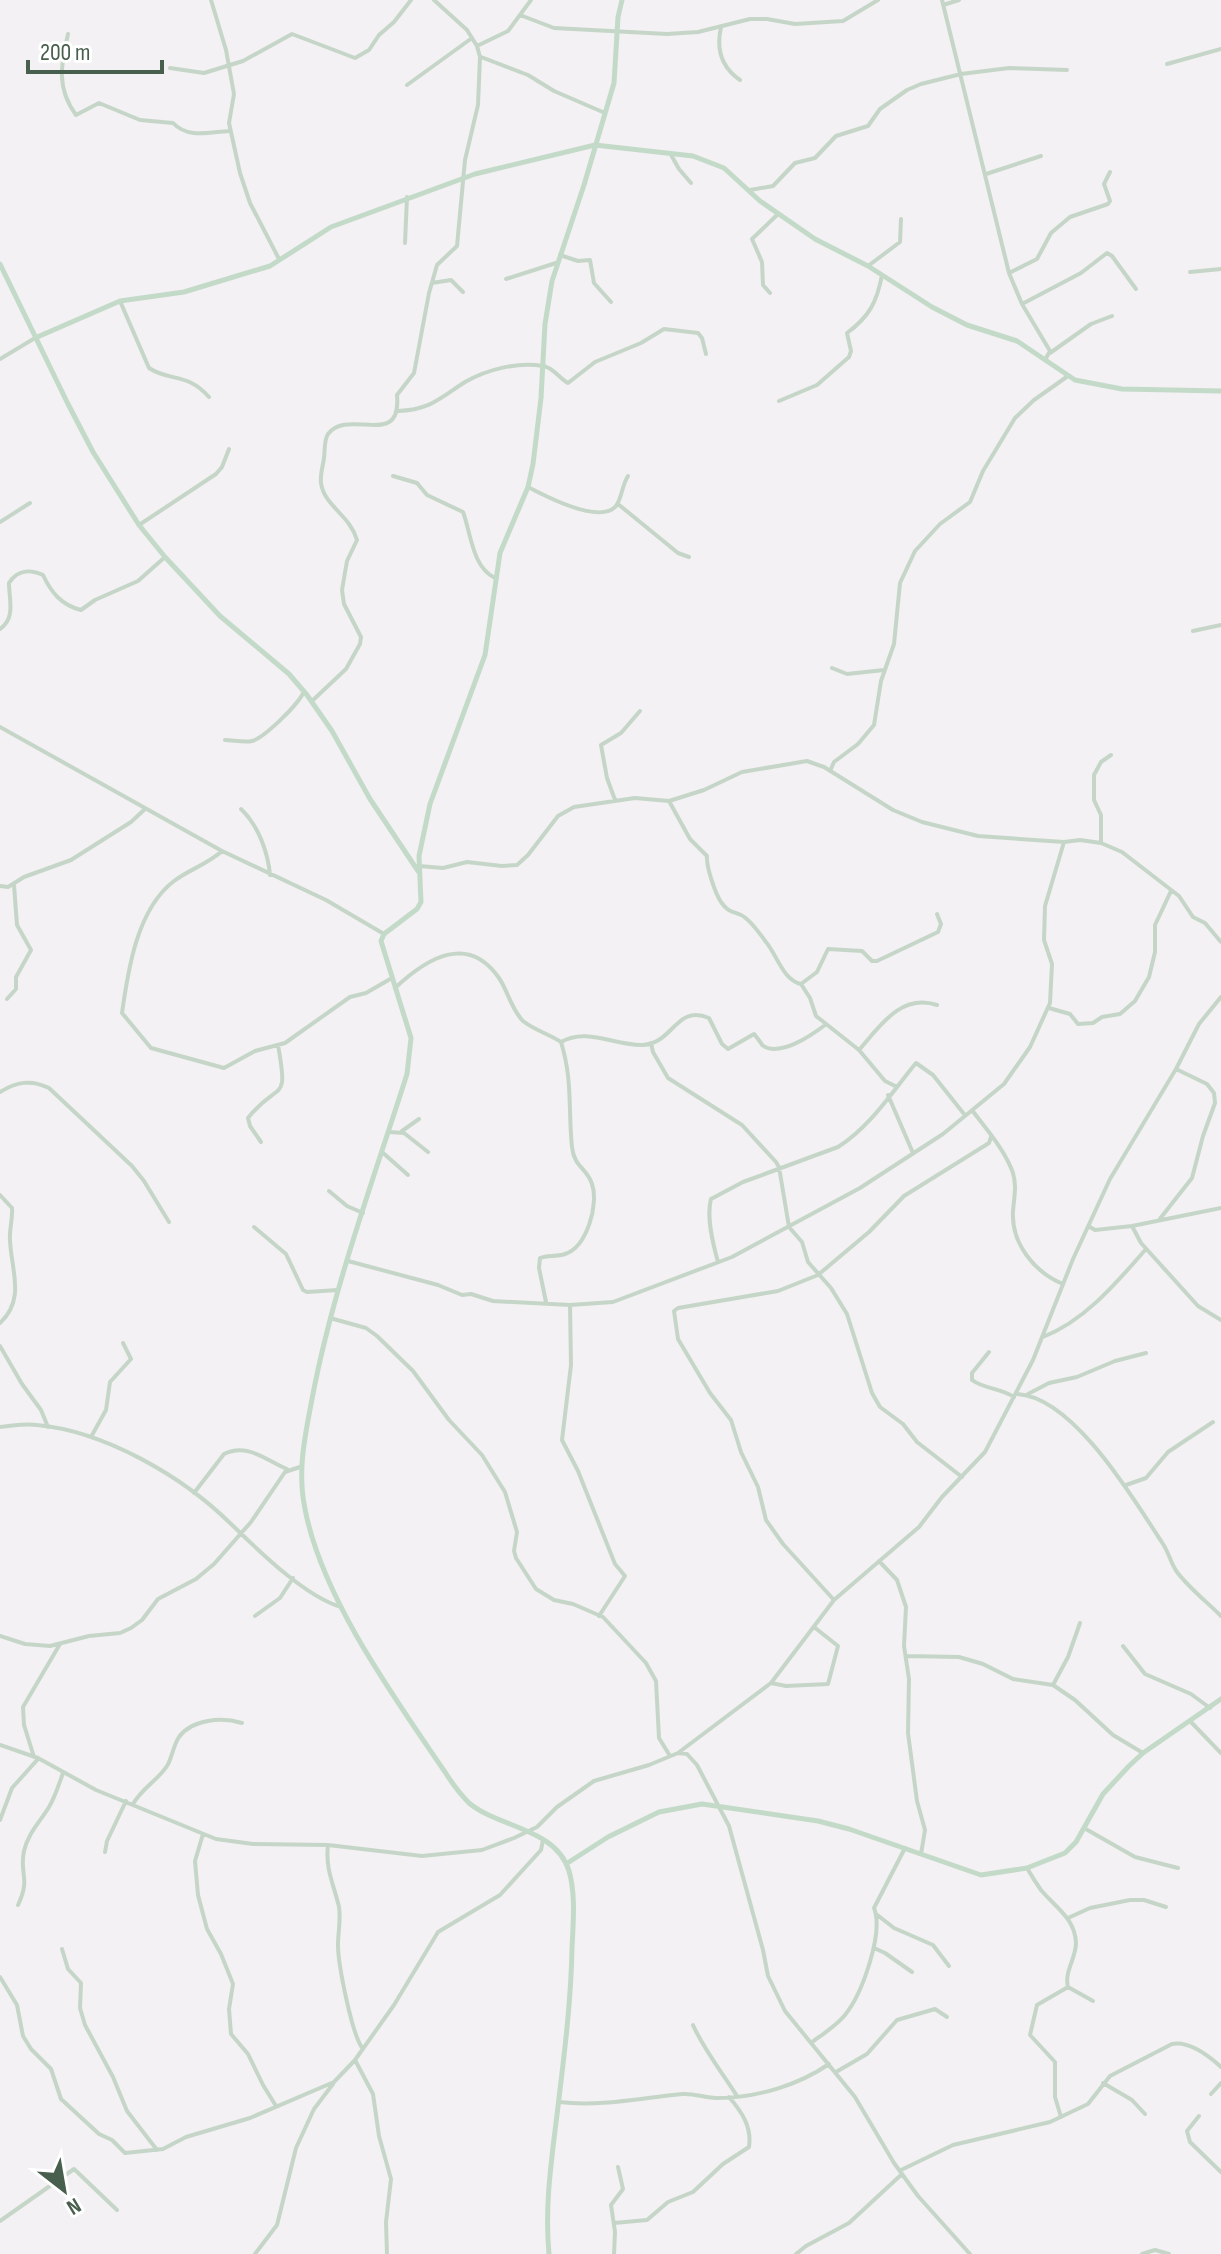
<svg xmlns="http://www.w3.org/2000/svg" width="1221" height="2254" font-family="'Sofia Sans Condensed',sans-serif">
<rect width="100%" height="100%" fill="#f3f1f3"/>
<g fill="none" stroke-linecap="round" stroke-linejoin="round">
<path stroke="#c5d6c8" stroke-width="4" d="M211,0L226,50L234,94L229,123L240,173L250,203L279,259
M942,0L1009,273L1022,304L1050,351L1045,360
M943,5L959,0
M520,15L554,28L667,34L698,32L750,19H767L795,24L843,21L878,0
M721,27C716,49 721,67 740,80
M68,34C61,64 56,88 76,115L99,103L140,120L173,123C188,139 210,132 229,131
M477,46L508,31L531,0
M481,57L528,75L554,91L605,113
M1167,64L1221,49
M170,68L204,73L243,61L292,34L355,58L369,50L379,35L394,22L411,0
M407,85L472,38
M670,153L679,169L691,183
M986,174L1041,156
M750,190L773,186L795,163L815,158L836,136L868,126L880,109L907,90L921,84L961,74L1009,68L1067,70
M405,243L407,197
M560,255L578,261L590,260L594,283L611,302
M868,266L900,242L901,219
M1190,272L1221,269
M1009,273L1037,259L1051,233L1070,217L1108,204L1110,201L1104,184L1110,172
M506,279L556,263
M432,283L451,280L463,292
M770,293L763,285L762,262L752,239L777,215
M120,301L149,368C170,382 187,372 209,397
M1022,304L1081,273L1107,253L1112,256L1136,289
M1050,353L1091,324L1112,316
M0,359L35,338
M779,401L817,385L849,357L851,351L847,333C869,317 877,302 882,275
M398,411C430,410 440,398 465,382C488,369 517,362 543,366C553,367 560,379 568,383L595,362L641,343L664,329L698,333L702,338L706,354
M393,476L417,483L427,495L463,512C471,533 472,567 495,578
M528,487C545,496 600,525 616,506C622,498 622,485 628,476
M618,504L678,553L689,557
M0,522L30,503
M139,525L216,474L222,467L229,449
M0,629C16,618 9,599 9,583C17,570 30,569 43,575C51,592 61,605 81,610L95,600L138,581L165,557
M1193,631L1221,625
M832,668L847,674L884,670
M312,701L346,669L360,644L361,637L344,604L342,590L347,561L357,540C350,515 324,506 321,483C320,474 323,466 324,458C325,450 324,440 328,434C348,407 402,450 397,395L414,373L429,293L437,265L457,246L465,160L478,105L480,57L477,46L467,30L434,0
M0,727L222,851L326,900L384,934
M225,740C233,740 244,743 252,741C264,738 300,703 304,691
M830,771L834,762L858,744L874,725L881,681L894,644L900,583L915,551L940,524L970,502L983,471L1015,418L1034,400L1068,376
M615,800L607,778L601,745L621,733L640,711
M669,801L690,839L707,856C706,866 715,893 721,902C728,912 731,911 741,915C750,919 760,934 766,942C777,955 783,980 801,984L810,998L816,1016L859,1050L885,1081L897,1087
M241,809C258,825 268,852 270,875
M1101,843V815L1094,800V775L1101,762L1111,755
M222,851C208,864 190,869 174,881C137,909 128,970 122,1013L151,1048L224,1068L255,1051L285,1043L350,997L366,993L392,978
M419,866L443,868L467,862L502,866L517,865L528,855L558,816L574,807L635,798L669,801L704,790L742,772L807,761L824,767L893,810L922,822L978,836L1064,842L1080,840L1101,843L1122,852L1179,896L1193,917L1205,923L1221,942
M0,886L8,887L24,877L71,860L131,822L145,809
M801,984L817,972L828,949L862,951L872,961H877L938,932L941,924L937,914
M395,988C427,958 468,933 499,978C508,991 511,1009 523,1021C534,1030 549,1034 561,1042C573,1081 568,1109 572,1147C574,1167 587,1168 592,1184C599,1204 587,1247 565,1254C556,1257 548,1255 540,1258L539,1268L546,1302
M7,999L16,989V977L31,950L17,925L14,885
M1049,1008L1070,1014L1078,1024L1093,1023L1102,1017L1120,1014L1135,1001L1149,977L1155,952V925L1171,891
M561,1042C587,1027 615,1046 643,1045C674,1043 676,1004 709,1018L722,1044L728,1049L754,1034C755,1035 762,1044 762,1045C779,1058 812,1035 825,1025
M651,1043L653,1052L668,1078L742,1125L776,1162L779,1167L789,1227L802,1242L808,1262L831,1288L847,1314L872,1393L880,1407L903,1424L917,1442L962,1477
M859,1050C880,1026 901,993 937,1005
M0,1092C16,1082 31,1079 49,1088L132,1166L144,1181L169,1222
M888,1095L913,1153
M972,1110C986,1129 1005,1150 1013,1173C1017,1187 1014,1197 1013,1211C1011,1243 1034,1272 1063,1284
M402,1131L419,1119
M389,1132L404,1133L428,1152
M261,1142L250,1126L248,1118C279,1079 289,1106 278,1045
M382,1152L408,1175
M329,1191L347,1206L363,1213
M0,1195L12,1208C13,1219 9,1229 10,1240C11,1270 26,1299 0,1323
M1159,1220L1192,1178L1203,1136L1215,1103L1214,1093L1207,1084L1176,1069
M1132,1226L1141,1243L1198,1306L1221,1320
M254,1227L286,1254L303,1290L307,1292L338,1290
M1090,1227L1095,1230L1132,1226L1221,1208
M348,1261L438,1285L462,1295L471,1294L493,1301L570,1305L613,1302L732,1257L860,1188L943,1134L1004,1084L1030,1047L1050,1003L1052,964L1044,940L1045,906L1064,842
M718,1262C713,1244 706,1217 711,1199L743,1182L838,1147C870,1127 892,1092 916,1063L933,1075L964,1114
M570,1305L571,1365L562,1440L578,1471L615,1564L625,1576L599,1616
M330,1318L366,1328L377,1336L413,1371L449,1420L482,1455L505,1492L517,1532L514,1551L516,1558L536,1589L554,1600L573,1604L603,1617L646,1663L656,1681L659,1738L670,1756
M1043,1337C1086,1320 1117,1282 1146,1249
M0,1346L22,1384L41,1410L48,1427
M989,1352L972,1373V1380C984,1389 1001,1388 1014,1397
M1017,1394C1074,1397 1134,1500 1163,1544C1169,1553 1171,1564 1177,1572C1189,1588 1207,1602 1221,1616
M1028,1394L1049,1383L1077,1377L1115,1361L1146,1353
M0,1427C12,1426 25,1423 37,1425C104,1431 182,1476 230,1523C258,1550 304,1596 341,1607
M91,1437L106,1410L110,1382L131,1359L123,1343
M1126,1485L1146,1478L1168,1452L1213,1422
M194,1493L224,1454C247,1442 267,1461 287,1469
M879,1561L897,1580L906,1607L904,1646L909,1679L908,1733L917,1801L925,1830L921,1854
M834,1600L783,1544L766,1520L758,1487L741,1452L731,1420L710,1393L678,1339L674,1311L678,1308L778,1291L818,1275L869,1232L904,1196L989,1143L991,1137
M255,1616L280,1598L293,1578
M0,1636L25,1644L50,1646L89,1636L120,1633L131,1628L142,1620L158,1599L196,1579L214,1564L251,1522L285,1472L300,1467
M1123,1646L1145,1674L1191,1694L1210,1708
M906,1656L959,1657L983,1664L1013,1679L1053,1685L1075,1700L1113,1735L1143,1753
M771,1683L786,1686L828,1684L838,1646L814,1627
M1053,1685L1068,1657L1080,1623
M1190,1721L1221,1753
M0,1745L38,1758L96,1790L216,1839L253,1844L328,1845L422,1856L482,1850L514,1838L537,1827L557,1807L594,1781L649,1765L678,1753L771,1683L834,1600L919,1527L942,1497L985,1452L1033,1360L1073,1259L1110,1179L1176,1069L1199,1024L1221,997
M678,1753L687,1754L697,1765L729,1826L763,1950L768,1976L785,2011L855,2097L894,2163L918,2196L970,2254
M34,1757L24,1725L23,1707L60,1644
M133,1804C142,1788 158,1780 167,1766C172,1758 173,1746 179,1737C192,1719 222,1717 242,1723
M0,1820L12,1788L38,1759
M1084,1828L1135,1857L1178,1868
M203,1834L195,1861L198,1895L207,1929L221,1954L233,1984L229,2009L231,2034L248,2054L263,2085L276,2106
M328,1845C325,1869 334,1885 339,1907C341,1920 338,1932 338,1945C338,1964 352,2036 363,2049
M105,1852L107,1841L126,1801
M1027,1868C1031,1875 1036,1883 1041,1890C1055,1907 1075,1918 1076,1943C1076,1958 1064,1972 1068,1987L1093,2001
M18,1905C31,1878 19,1874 24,1851C28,1833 40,1822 49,1807C55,1797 59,1784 63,1773
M876,1914L894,1928L933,1945L949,1966
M1068,1918L1090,1908L1130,1900H1144L1166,1907
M874,1948L885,1953L912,1972
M62,1949L68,1969L81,1983L80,2008L85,2025L113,2077L127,2111L157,2150
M0,1977L17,2005L23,2036L31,2049L51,2069L61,2099L99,2134L112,2140L125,2153L163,2149L186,2137L250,2118L334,2082L355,2060L394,2005L438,1932L500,1895L541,1850L543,1840
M693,2025C704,2050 722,2072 737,2096
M811,2043C823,2034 836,2026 845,2015C862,1994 884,1933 874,1908L905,1848
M355,2060L373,2094L379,2136L391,2179L386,2222L387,2254
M836,2072L867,2054L897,2020L935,2009L947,2017
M1103,2083L1132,2100L1145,2114
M1211,2094L1221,2083
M559,2102C601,2107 640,2098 682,2094C694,2093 706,2098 718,2098C756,2098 799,2085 829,2064
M1199,2116L1187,2131L1190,2142L1221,2172
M1061,2117L1055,2097V2062L1030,2035L1037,2005L1068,1987
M901,2170L953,2145L1050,2122L1088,2104L1110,2076L1172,2044C1189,2041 1209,2056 1221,2067
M0,2221L74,2169L117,2210
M614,2223L647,2220L668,2202L693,2192L723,2164L749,2147C752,2127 742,2112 729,2097
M255,2254L277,2225L296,2148L314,2109L333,2084
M614,2254L615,2232L611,2205L623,2189L618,2167
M796,2254L806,2246L849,2223L902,2174
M1142,2254L1155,2250L1169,2254"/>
<path stroke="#c4dac9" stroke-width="5" d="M0,264L68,404L93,452L139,525L165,557L220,616L289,674L307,695L332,731L370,799L418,871
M35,338L120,301L184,292L270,266L331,227L475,174L595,145L693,156L724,168L760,201L815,239L868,266L932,307L967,325L1017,341L1075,380L1122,389L1221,391
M566,1864L608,1837L659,1812L702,1804L818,1821L849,1829L981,1875L1027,1868L1065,1853L1076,1842L1103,1794L1129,1766L1143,1753L1221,1699
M549,2254C544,2201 553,2151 559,2098C565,2049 571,1999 572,1949C573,1924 576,1895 569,1871C556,1828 499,1828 469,1803C460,1794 452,1783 445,1772C394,1697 322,1598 305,1509C297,1471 305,1436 312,1399C333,1288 373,1181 407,1074L411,1038L381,941L384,934L417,909L421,902L419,856L430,804L485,655L500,553L528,487L533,464L541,398L545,324L552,281L584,185L614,83L618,17L622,0"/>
</g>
<g transform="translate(64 2190) rotate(149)" stroke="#ffffff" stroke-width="6" paint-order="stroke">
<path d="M0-6L14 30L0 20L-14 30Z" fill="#485f4d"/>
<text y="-12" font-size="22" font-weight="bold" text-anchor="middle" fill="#485f4d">N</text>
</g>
<path d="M28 60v12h134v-12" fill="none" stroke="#485f4d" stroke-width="4"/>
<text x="40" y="60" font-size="24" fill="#485f4d" stroke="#ffffff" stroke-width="6" paint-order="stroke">200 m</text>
</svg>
